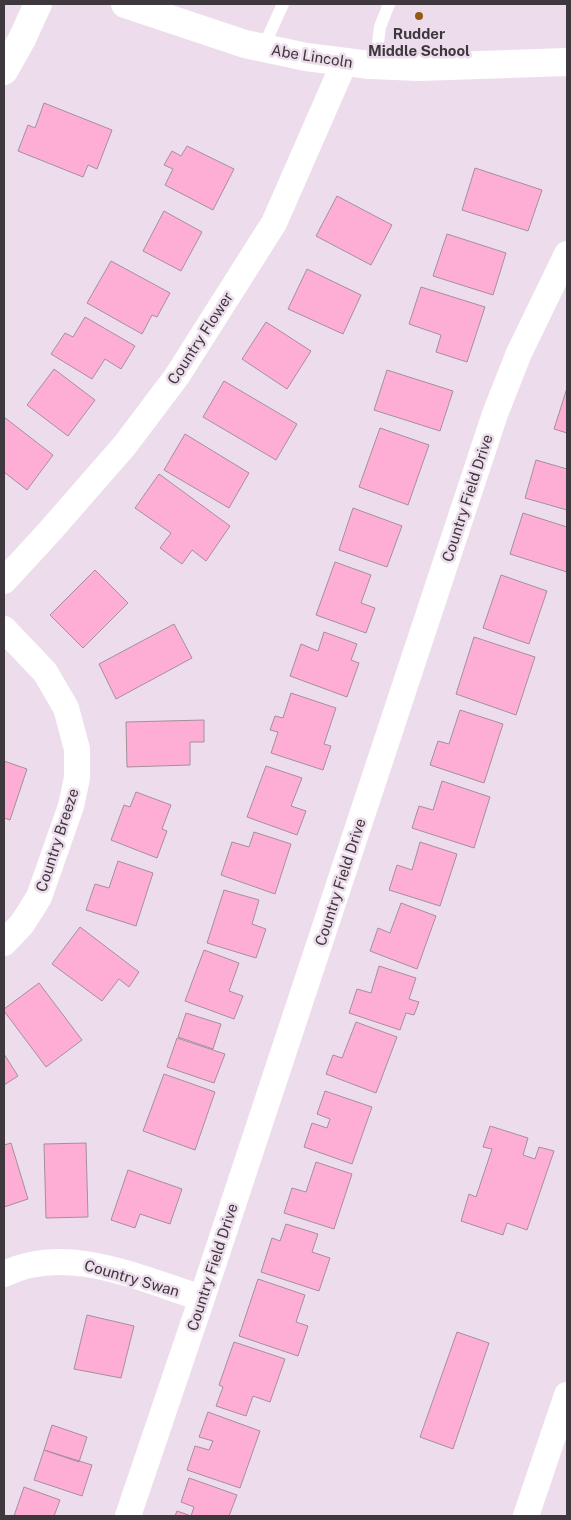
<svg xmlns="http://www.w3.org/2000/svg" width="571" height="1520" font-family="'Public Sans',sans-serif">
<rect width="100%" height="100%" fill="#edddec"/>
<path fill="#feaed5" stroke="#a49099" d="M44,103L112,130L97,169L88,165L83,177L18,151L28,125L35,128Z
M187,146L234,169L213,210L165,185L173,169L164,165L172,151L181,156Z
M475,168L542,190L528,231L462,210Z
M337,196L392,225L371,265L316,236Z
M164,211L202,232L181,271L143,251Z
M447,234L506,253L493,295L433,276Z
M111,261L170,293L157,317L152,315L142,334L87,303Z
M307,269L361,295L343,334L288,309Z
M421,287L485,307L467,362L436,352L441,335L409,324Z
M85,317L135,346L121,369L105,359L92,379L51,354L65,333L73,337Z
M266,322L311,351L287,389L242,359Z
M54,369L95,400L68,436L27,405Z
M387,370L453,391L440,431L374,410Z
M224,381L297,424L276,460L203,417Z
M567,388V433L554,429Z
M4,417L53,455L27,490L4,472Z
M380,428L429,445L408,505L359,487Z
M185,434L249,473L229,508L164,470Z
M536,460L567,469V510L525,498Z
M159,474L230,526L206,561L192,550L182,564L160,548L171,533L135,508Z
M353,508L402,526L387,567L339,550Z
M523,513L567,527V572L510,554Z
M335,562L371,575L361,603L375,608L366,633L316,615Z
M95,570L128,603L83,648L50,615Z
M501,575L547,591L529,644L483,628Z
M174,624L192,658L116,699L99,664Z
M324,632L357,644L351,660L359,663L347,697L290,676L301,644L318,651Z
M474,637L535,657L516,715L456,694Z
M291,693L336,708L324,744L331,746L323,770L271,753L278,732L270,730L275,716L283,718Z
M460,710L503,724L484,783L430,765L438,741L449,744Z
M204,720V742H190V765L127,767L126,722Z
M4,761L27,769L10,820L4,818Z
M266,766L302,778L291,806L306,811L297,835L247,817Z
M442,781L490,797L474,848L412,828L419,806L433,810Z
M136,792L171,805L162,829L167,831L157,858L111,840L124,805L130,807Z
M254,832L291,844L275,894L221,875L232,842L249,847Z
M420,842L457,854L440,906L389,890L397,865L412,870Z
M118,861L153,873L136,926L86,910L95,884L109,888Z
M224,890L259,900L252,924L266,929L256,958L207,943Z
M401,903L436,916L417,969L370,951L378,928L390,933Z
M80,927L139,972L129,987L119,979L102,1001L52,964Z
M204,950L239,963L229,991L243,996L234,1019L185,1001Z
M379,966L416,978L409,999L419,1002L414,1015L406,1013L400,1030L349,1013L357,989L371,993Z
M39,983L82,1040L46,1067L4,1011V1009Z
M186,1013L221,1024L213,1049L178,1037Z
M356,1022L397,1037L376,1093L326,1074L333,1055L342,1058Z
M177,1038L225,1054L214,1083L167,1067Z
M4,1054L18,1076L4,1085Z
M164,1074L215,1092L195,1150L143,1131Z
M325,1091L372,1107L352,1164L304,1147L312,1123L327,1128L330,1119L317,1114Z
M490,1126L528,1138L523,1155L535,1159L539,1147L554,1151L527,1230L507,1223L503,1235L461,1221L469,1194L476,1197L492,1149L483,1147Z
M11,1143L28,1199L4,1207V1145Z
M86,1143L88,1217L46,1218L44,1144Z
M316,1162L352,1174L334,1229L284,1213L292,1188L306,1192Z
M128,1170L182,1189L170,1224L140,1214L135,1228L111,1220Z
M286,1224L318,1234L312,1252L330,1258L319,1291L261,1272L272,1238L280,1241Z
M258,1279L305,1295L296,1322L308,1326L298,1356L239,1336Z
M87,1315L134,1326L121,1378L74,1369Z
M457,1332L489,1343L453,1449L420,1437Z
M234,1342L285,1359L270,1402L253,1396L246,1416L216,1406L223,1387L219,1385Z
M208,1412L260,1431L240,1488L187,1470L195,1446L209,1450L213,1441L199,1437Z
M52,1425L87,1437L79,1462L44,1450Z
M44,1450L92,1465L82,1496L34,1480Z
M189,1478L237,1495L229,1516H175L177,1511L191,1516L194,1507L181,1502Z
M24,1487L60,1500L54,1516H14Z"/>
<g fill="none" stroke-linecap="round" stroke-linejoin="round">
<path stroke="#fff" stroke-width="12" d="M263,48L283,4
M375,65L380,27L389,4"/>
<path stroke="#fff" stroke-width="26" d="M4,581L50,531L125,445L177,376L274,223L345,61
M4,629L45,672L66,708L77,749V778L71,806L39,897L22,924L4,943
M4,1274C67,1243 140,1279 202,1298
M128,1516L202,1298L495,414L519,353L567,254
M526,1516L567,1395"/>
<path stroke="#fff" stroke-width="28" d="M125,4L245,44L306,57L370,65L419,67L567,62
M4,71L22,39L38,4"/>
</g>
<circle fill="#945b16" stroke="#edddec" stroke-width="2" cx="419" cy="16" r="5"/>
<g text-anchor="middle" dominant-baseline="central" stroke-width="5" stroke-linejoin="round" paint-order="stroke">
<g font-size="15" font-weight="bold" fill="#3e373d" stroke="#edddec">
<text x="419" y="33">Rudder<tspan x="419" dy="17">Middle School</tspan></text>
</g>
<g font-size="15" fill="#3e373d" stroke="#edddec">
<text transform="translate(312 56) rotate(9)">Abe Lincoln</text>
<text transform="translate(200 338) rotate(-57)">Country Flower</text>
<text transform="translate(467 498) rotate(-72)">Country Field Drive</text>
<text transform="translate(57 840) rotate(-72)">Country Breeze</text>
<text transform="translate(340 882) rotate(-72)">Country Field Drive</text>
<text transform="translate(212 1267) rotate(-72)">Country Field Drive</text>
<text transform="translate(132 1278) rotate(16)">Country Swan</text>
</g>
</g>
<rect width="571" height="1520" fill="none" stroke="#3e373d" stroke-width="10"/>
</svg>
